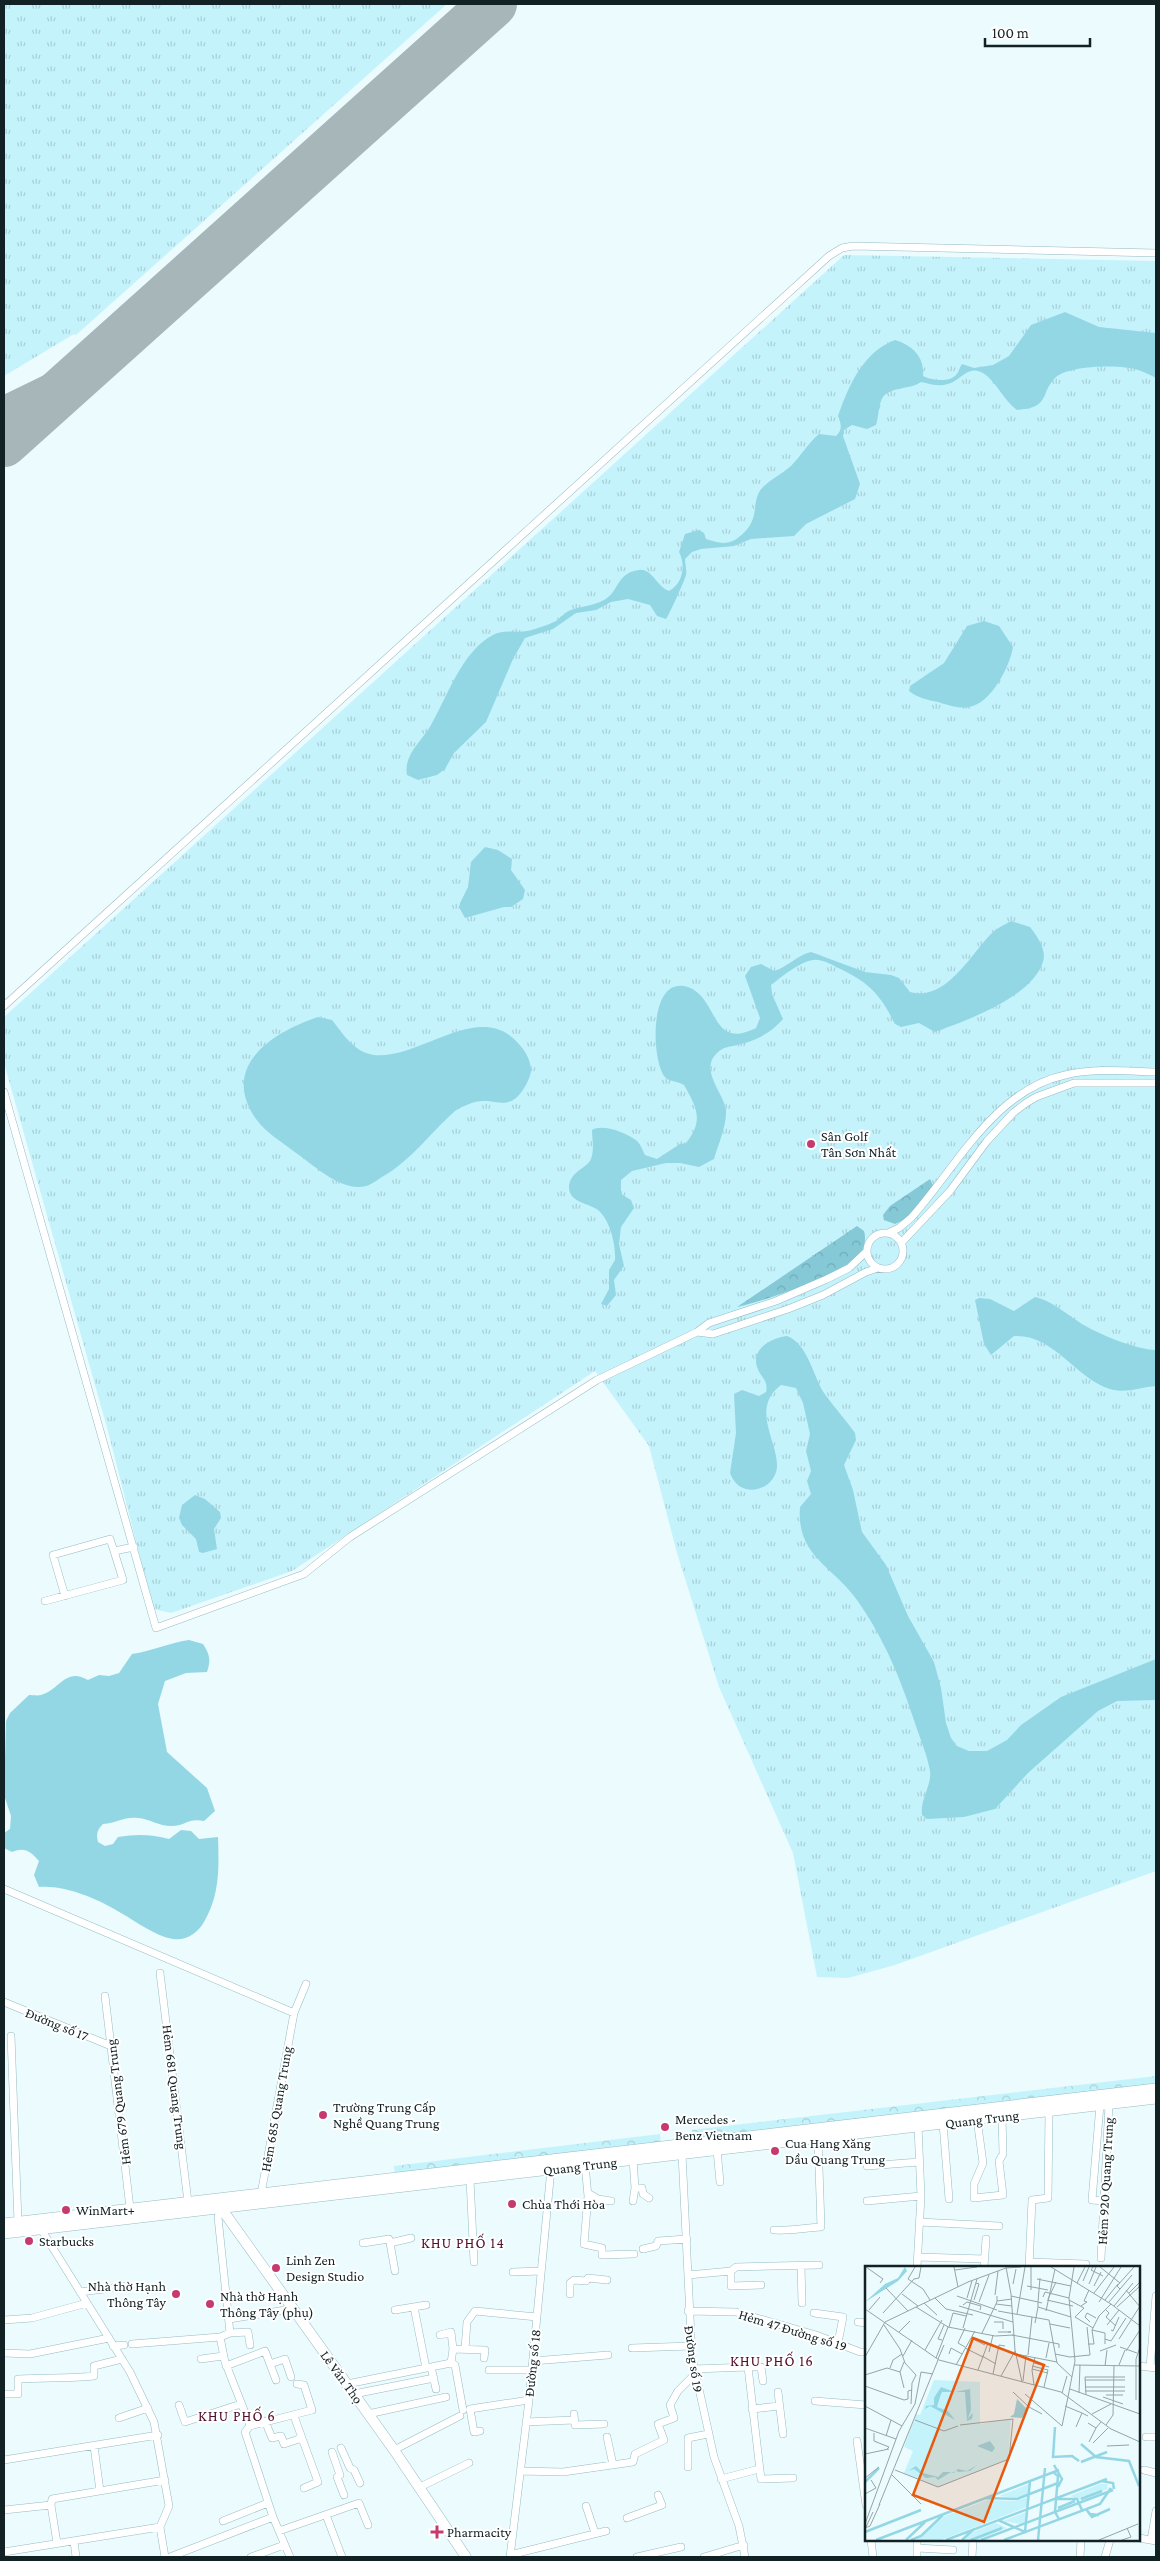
<svg xmlns="http://www.w3.org/2000/svg" width="1160" height="2561" font-family="'Crimson Pro',serif">
<defs>
<pattern id="grass-tufts" width="24" height="20" patternUnits="userSpaceOnUse" patternTransform="scale(1.25)"><rect width="24" height="20" fill="#c5f3fc"/><path d="M3 7l-1-3M5 7V3M7 7l1-3M15 17l-1-3M17 17v-4M19 17l1-3" fill="none" stroke="#a8d0d8"/></pattern>
<pattern id="forest-crowns" width="20" height="18" patternUnits="userSpaceOnUse" patternTransform="scale(1.25)"><rect width="20" height="18" fill="#85c8d6"/><path d="M2 6a3 3 0 1 1 6 0M12 15a3 3 0 1 1 6 0" fill="none" stroke="#72acb8"/></pattern>
<pattern id="park-crowns" width="20" height="18" patternUnits="userSpaceOnUse" patternTransform="scale(1.25)"><rect width="20" height="18" fill="#c5f3fc"/><path d="M2 6a3 3 0 1 1 6 0M12 15a3 3 0 1 1 6 0" fill="none" stroke="#a8d0d8"/></pattern>
</defs>
<rect width="100%" height="100%" fill="#ebfbfe"/>
<path fill="url(#grass-tufts)" d="M4,4H447L76,335L74,334L4,376Z
M844,255L1156,261V1871L895,1965L848,1978L817,1977L793,1853L719,1687L677,1553L649,1446L595,1371L292,1571L171,1613L153,1609L108,1431L4,1063V1017Z"/>
<path fill="url(#forest-crowns)" d="M930,1179L933,1185L932,1191L904,1220L895,1224L884,1220L883,1215L890,1206Z
M857,1226L864,1231C866,1238 865,1246 861,1253C847,1273 762,1302 737,1307Z"/>
<path fill="url(#park-crowns)" d="M1156,2076V2085L693,2140L692,2130Z
M660,2134L661,2144L395,2174L394,2166Z"/>
<path fill="#93d7e5" d="M1065,312L1099,327L1156,333V378C1150,375 1145,372 1138,370C1122,364 1067,365 1055,378C1039,395 1051,407 1017,410C1003,400 997,382 983,373C968,364 960,381 948,384C939,387 930,384 921,382C910,390 892,386 883,397C878,404 879,417 876,425L867,429L852,425L844,430L843,436L860,484L855,499L806,524L794,536L751,539L734,546L701,549L692,552L685,559C685,564 687,570 686,575C685,580 668,617 666,619L657,616L650,605L628,599L611,602L596,610L576,613L553,629L525,638L513,659L486,722L454,753L445,769L437,775L418,780L407,775C403,755 422,741 431,725C447,697 462,651 493,635C503,629 515,633 527,631C536,629 548,625 556,621C561,618 564,612 571,610C582,606 593,606 604,600C620,591 616,573 639,570C652,568 657,587 669,591C683,584 686,565 679,552L685,534L699,530L704,533L706,539C719,543 728,546 739,537C763,519 749,501 763,487C771,479 782,474 791,466C801,456 808,443 819,434L836,436C843,429 841,424 838,416C849,385 863,352 895,340C912,345 925,357 923,376C930,380 949,383 956,375C959,372 959,368 962,364L974,368L993,365L1009,356L1031,325Z
M984,621L999,626L1013,647C1010,666 991,704 969,707C959,709 948,705 938,702C928,700 918,698 909,691L910,686L944,663L967,626Z
M485,847L498,850L512,859L511,870L525,890L523,899L511,907H504L465,918L460,909V903L468,887L471,862Z
M1011,921L1030,927C1037,936 1047,950 1043,962C1031,998 967,1020 935,1032L919,1023L901,1027L895,1024C879,992 868,982 836,967C831,964 820,959 814,960C800,961 782,977 771,985L772,994L783,1019C771,1033 756,1041 737,1045C729,1047 723,1047 717,1053C699,1070 724,1093 726,1110C727,1125 718,1145 714,1159L699,1167L680,1163H666L632,1171L621,1180V1194L631,1200L634,1208L621,1227L619,1244L624,1266L614,1280L616,1295L607,1306L601,1304L609,1289V1270L615,1260C616,1245 610,1220 598,1210C589,1203 570,1203 569,1188C569,1173 583,1170 590,1161C595,1152 592,1139 592,1130C602,1123 628,1133 637,1141C641,1145 643,1151 645,1155L657,1159L680,1144L686,1143C704,1121 697,1108 684,1085C678,1081 669,1082 664,1076C651,1057 649,974 688,987C719,998 710,1051 756,1028L760,1018L745,976L751,967L761,964L774,971C788,967 797,955 811,952L865,972L891,975L899,978L910,992C946,1002 970,955 991,934C997,928 1004,925 1011,921Z
M318,1017L332,1020C344,1035 354,1052 374,1055C419,1060 479,1000 517,1042C524,1049 530,1058 531,1069C532,1076 522,1094 516,1098C505,1107 495,1100 483,1101C474,1101 463,1106 455,1111C430,1133 412,1160 382,1177C377,1180 371,1185 366,1186C341,1192 315,1166 296,1153C282,1142 266,1133 256,1119C219,1066 273,1032 318,1017Z
M1035,1297C1052,1301 1065,1313 1079,1322C1095,1333 1137,1350 1156,1350V1386C1141,1387 1125,1394 1110,1389C1075,1378 1054,1334 1014,1336L991,1355L984,1344L975,1300L979,1298L990,1299L1014,1311Z
M787,1336C808,1344 813,1376 824,1393C834,1407 845,1419 855,1433L856,1440L844,1465L853,1490L862,1532L886,1565L908,1616L934,1662L941,1688L946,1723L951,1738L957,1746L969,1751H987L1007,1740L1021,1725L1061,1697L1156,1659V1700L1117,1701L1098,1711L1028,1773L995,1809L964,1817L927,1819L922,1815C920,1799 932,1785 930,1771C927,1754 920,1739 915,1723C900,1678 885,1640 857,1600C833,1566 796,1556 800,1507L811,1494L807,1481L811,1471L806,1451L810,1434L803,1403L796,1388L781,1385C751,1408 776,1438 777,1464C778,1480 762,1493 746,1489C738,1487 733,1481 730,1473L736,1433L734,1394L742,1390L759,1396L766,1392C769,1380 760,1377 757,1367C751,1348 772,1338 787,1336Z
M195,1495L205,1499L220,1512L221,1518L214,1529L217,1549L203,1553L199,1552L196,1539L182,1525L179,1518L182,1505Z
M189,1640L203,1644C210,1655 211,1660 207,1672L186,1673L165,1681L158,1704L167,1752L207,1788L215,1811L204,1821C187,1818 188,1825 173,1826C160,1827 151,1819 138,1818C126,1816 116,1823 103,1824C97,1830 96,1834 98,1842L105,1846L113,1844L118,1837C136,1834 151,1834 169,1839L181,1830L191,1831L199,1839L218,1837C219,1867 220,1895 204,1922C198,1933 186,1941 173,1939C155,1936 137,1922 121,1913C98,1899 66,1885 39,1887L34,1875L39,1861C30,1851 25,1847 12,1852L4,1848V1833L10,1829L11,1816L4,1795L6,1721L10,1713L29,1695C32,1695 38,1696 41,1695C60,1690 65,1667 88,1680L99,1675L109,1676L119,1673L132,1654C152,1651 169,1643 189,1640Z"/>
<g fill="none" stroke-linecap="round" stroke-linejoin="round">
<path stroke="#a6b6b9" stroke-width="19" d="M4,405L68,374L102,354"/>
<path stroke="#a6b6b9" stroke-width="48" d="M4,443L493,4"/>
<g stroke="#96bbc3" stroke-width="8">
<path id="minor" d="M4,1006L829,256L842,248L853,246L1156,253
M4,1092L156,1628L304,1574L350,1537L597,1380L697,1332L709,1323L776,1301L827,1279L849,1268L867,1251
M867 1251a18 18 0 1 1 36 0a18 18 0 1 1-36 0Z
M888,1233L899,1228L911,1218C956,1168 994,1090 1065,1075C1094,1068 1126,1071 1156,1072
M902,1242L950,1191L987,1141L1013,1113L1026,1103L1036,1097L1074,1083H1156
M697,1332L713,1334L788,1309L823,1295L866,1272L878,1268
M65,1596L53,1555L110,1539L114,1551
M45,1601L123,1580L114,1551L134,1547
M4,1889L294,2013
M160,1973L188,2202
M105,1996L130,2208
M4,2002L111,2046
M11,2036L18,2222
M1100,2105L1092,2200L1104,2201
M977,2119L983,2163L974,2184V2198L1003,2195L999,2161L1003,2154L1002,2116
M943,2123L949,2199
M717,2150L720,2182
M682,2154L692,2357L714,2457L739,2526L745,2557
M633,2159L635,2188H642L643,2194L649,2198
M585,2165L588,2196L584,2244L602,2248V2255L634,2254
M867,2166L919,2162
M470,2179L474,2262
M588,2193L598,2199L611,2201
M261,2194L294,2013L306,1984
M633,2201L635,2188
M867,2201L921,2196
M221,2208L218,2217L230,2333L220,2337L225,2362L248,2420L250,2426L245,2432L273,2517L290,2557
M919,2222L999,2226
M41,2229L130,2372L154,2422L169,2506L160,2527L165,2557
M774,2230C791,2231 804,2228 821,2227L818,2138
M363,2243L389,2239L390,2243L411,2238
M390,2243L395,2271
M643,2249L656,2246L658,2241L687,2239
M918,2257L985,2259
M1101,2258L1109,2104
M1029,2262L1086,2264
M801,2266L802,2303
M917,2267L921,2196L918,2126
M984,2267L986,2239
M1029,2267L1032,2200L1048,2198L1049,2111
M731,2271V2286L761,2285
M513,2272L541,2271
M688,2275L731,2271L736,2267L819,2265
M80,2292L128,2286
M570,2294V2283L574,2280L586,2281L588,2278L607,2280
M414,2307L426,2368
M395,2310L426,2305
M688,2311L736,2312L816,2335L860,2352H866
M814,2313L843,2317L838,2343
M229,2319L292,2309
M4,2320L32,2318L87,2303
M858,2322L866,2323
M230,2333L248,2332L250,2345
M440,2335L451,2332L453,2349L451,2363L455,2365L463,2410
M132,2344L220,2337
M113,2346L124,2345
M632,2348L691,2346
M453,2349L485,2350L484,2358
M465,2349L467,2322L475,2311L537,2317
M4,2353L30,2354L109,2338
M201,2359L223,2356
M533,2361L608,2355
M270,2364L285,2359L291,2377
M226,2366L265,2351L276,2380
M1139,2366L1156,2368
M431,2367L436,2389
M748,2367H761L763,2381
M1150,2367L1156,2296
M694,2369L748,2367L761,2479L793,2478
M489,2370H532
M347,2384L451,2363
M778,2392L783,2434
M5,2394H18V2379C44,2377 68,2379 94,2376V2366L122,2359
M354,2394L434,2378
M815,2401L866,2405
M179,2405L185,2422L241,2404
M752,2409L779,2406
M368,2414L446,2397
M574,2414L575,2425L604,2424
M294,2416L318,2482L304,2488
M119,2418L148,2408
M265,2421L272,2438L281,2436L284,2444L302,2438
M526,2422L574,2420
M250,2426L312,2410L304,2385L297,2384
M480,2431L474,2432L470,2409L529,2400
M607,2437L613,2465
M1146,2437H1156
M857,2441L866,2505
M94,2446L100,2491
M341,2448L350,2468L354,2470L360,2483
M394,2450L460,2416
M332,2452L340,2475L337,2477L344,2495
M4,2460L158,2435
M688,2467V2438L708,2434
M1144,2470L1156,2473
M520,2471L563,2472L633,2462L635,2454L664,2440L658,2424L674,2418L670,2405L678,2391L695,2374
M721,2479L759,2469
M420,2487L469,2463
M51,2505L57,2543
M586,2506L595,2533
M4,2510L51,2505L52,2499L165,2480
M326,2515L342,2557
M627,2518L662,2505L658,2495
M223,2521L268,2503
M279,2531L359,2503L368,2525
M1139,2538L1156,2541
M871,2540L873,2557
M917,2540V2557
M1151,2540L1156,2511
M74,2541L76,2557
M917,2548L953,2550
M4,2552L160,2527
M510,2555L606,2531
M170,2557L273,2517
M251,2557L284,2545
M510,2557L529,2400L551,2169
M637,2557L681,2547
M704,2557L744,2545
M972,2557L973,2540
M1080,2557L1081,2540
M1105,2557L1110,2540"/>
</g>
<g stroke="#96bbc3" stroke-width="11">
<path id="secondary" d="M221,2208L394,2450L466,2557"/>
</g>
<g stroke="#96bbc3" stroke-width="12">
<path id="primary" d="M4,2224L1156,2089
M4,2233L1156,2098"/>
</g>
<use href="#minor" stroke="#fff" stroke-width="7"/>
<use href="#secondary" stroke="#fff" stroke-width="10"/>
<use href="#primary" stroke="#fff" stroke-width="11"/>
</g>
<g fill="#c63b6f" stroke="#fff" stroke-width="2">
<circle cx="811" cy="1144" r="5"/>
<circle cx="323" cy="2115" r="5"/>
<circle cx="665" cy="2127" r="5"/>
<circle cx="775" cy="2151" r="5"/>
<circle cx="512" cy="2204" r="5"/>
<circle cx="66" cy="2210" r="5"/>
<circle cx="29" cy="2241" r="5"/>
<circle cx="276" cy="2268" r="5"/>
<circle cx="176" cy="2294" r="5"/>
<circle cx="210" cy="2304" r="5"/>
<path d="M434.5 2524.5h5v5h5v5h-5v5h-5v-5h-5v-5h5z"/>
</g>
<g text-anchor="middle" dominant-baseline="central" stroke-width="4" stroke-linejoin="round" paint-order="stroke">
<g font-size="14" fill="#122124" stroke="#fff" text-anchor="start">
<text x="821" y="1136">Sân Golf<tspan x="821" dy="16">Tân Sơn Nhất</tspan></text>
<text x="333" y="2107">Trường Trung Cấp<tspan x="333" dy="16">Nghề Quang Trung</tspan></text>
<text x="675" y="2119">Mercedes -<tspan x="675" dy="16">Benz Vietnam</tspan></text>
<text x="785" y="2143">Cua Hang Xăng<tspan x="785" dy="16">Dầu Quang Trung</tspan></text>
<text x="522" y="2204">Chùa Thới Hòa</text>
<text x="76" y="2210">WinMart+</text>
<text x="39" y="2241">Starbucks</text>
<text x="286" y="2260">Linh Zen<tspan x="286" dy="16">Design Studio</tspan></text>
<text x="166" y="2286" text-anchor="end">Nhà thờ Hạnh<tspan x="166" dy="16">Thông Tây</tspan></text>
<text x="220" y="2296">Nhà thờ Hạnh<tspan x="220" dy="16">Thông Tây (phụ)</tspan></text>
<text x="447" y="2532">Pharmacity</text>
</g>
<g font-size="14" fill="#122124" stroke="#fff">
<text transform="translate(57 2024) rotate(22)">Đường số 17</text>
<text transform="translate(175 2087) rotate(83)">Hẻm 681 Quang Trung</text>
<text transform="translate(118 2102) rotate(-97)">Hẻm 679 Quang Trung</text>
<text transform="translate(276 2109) rotate(-80)">Hẻm 685 Quang Trung</text>
<text transform="translate(982 2119) rotate(-7)">Quang Trung</text>
<text transform="translate(580 2166) rotate(-7)">Quang Trung</text>
<text transform="translate(1105 2181) rotate(-87)">Hẻm 920 Quang Trung</text>
<text transform="translate(793 2330) rotate(17)">Hẻm 47 Đường số 19</text>
<text transform="translate(694 2359) rotate(82)">Đường số 19</text>
<text transform="translate(532 2363) rotate(-84)">Đường số 18</text>
<text transform="translate(342 2377) rotate(54)">Lê Văn Thọ</text>
</g>
<g font-size="15" letter-spacing="1" fill="#520f2a" stroke="#fff">
<text x="463" y="2243">KHU PHỐ 14</text>
<text x="772" y="2361">KHU PHỐ 16</text>
<text x="237" y="2416">KHU PHỐ 6</text>
</g>
</g>
<g transform="translate(865 2266)">
<rect width="275" height="275" fill="#ebfbfe"/>
<path d="M69,114L115,116V158L146,153L143,193L73,221L39,207L48,185L39,181L51,148L55,149ZM164,218L163,228L150,232L134,230ZM235,218H242L243,223L216,234L205,230ZM163,231L162,241L76,274H51L80,250L122,234L151,235ZM161,246V256L155,258L138,255ZM131,257L142,262L112,274H99L108,266Z" fill="#c5f3fc"/>
<path d="M40,1L42,5L33,15L0,36L20,18L33,12ZM76,121L90,126L105,123L106,144L103,152L108,147L107,153L102,155L100,126H77L75,131L72,141L83,145L90,154L65,140L60,143L61,140L69,139V132ZM152,133L162,143L157,152L145,151L149,148ZM125,175L130,182L127,186L112,180ZM112,199L105,205L93,206L91,204L89,207L86,206L73,214L70,211L61,212L49,203L43,205L51,200L58,207L73,211L78,206H89L93,203L102,205Z" fill="#93d7e5"/>
<path fill="none" stroke="#93d7e5" stroke-width="2.5" d="M190,161L188,191L207,190L214,195M216,178L231,191L264,195L274,220M216,196L242,186M189,199L197,213L193,221M188,206L193,210L190,246L194,253M236,215L248,217L249,223M0,216L14,202M121,232L152,233L193,217M192,233H212L217,244M216,233L237,225M193,242L210,235M221,243L225,248L234,249M223,246L227,251L245,243M133,254L160,266L165,215M0,266L56,244M11,274L194,204M41,274L60,256M46,274L56,270L78,249M81,274L242,213M97,274L109,263M106,274L137,262M116,274L248,224M139,274L235,238L246,222M173,274L180,202"/>
<path fill="none" stroke="#94a4a7" stroke-width="1" d="M1,1L18,13L15,17M50,1L43,13L58,23L65,34M89,1L93,21M141,1L146,28L150,84L157,116M186,1L246,38L275,60M228,1L226,4L238,10M235,1L255,17M90,4L112,1M175,12L173,36L177,37M172,13L206,20M218,15L224,1M212,17L220,1M148,18L151,3M224,18L231,1M162,20L183,24M229,20L236,6M21,22L43,45M255,23L252,20L269,1M166,24V1M261,24L275,41M229,27L249,1M264,27L275,16M37,28L53,40M130,29L133,5M92,30L132,44M132,30V35L147,33M146,30L173,36V41L206,51M178,31L180,26L204,32M70,32L81,43L108,49M102,32L107,15M183,33L191,16M109,34L114,18L111,17M182,34L208,40M204,34L219,42L210,51M240,34L253,18M132,35L131,38L147,40M114,36L124,9M234,36L256,1M244,36L267,9M59,37L72,49M98,39L102,36L116,40L115,44M94,40L148,56M216,40L222,36L219,35L224,24M249,40L268,17M51,41L83,61L130,70L149,69M252,41L274,21M0,43L74,94L196,126L246,163L275,176M4,44L15,31M241,44L244,47L241,51L251,60M133,45L184,54L192,97L207,111M181,45L190,3M18,47L49,13L54,12L56,1M152,48L160,1M210,51L228,62M20,56L103,16L141,2L156,1M129,56H138V63M225,56L220,51L222,47L231,52M170,57L173,41M185,58L205,62M19,59L35,83L40,97L51,109L47,117L46,138M242,59L254,44M84,61L88,47L101,50M98,62L112,13M100,62L93,77L100,81M227,64L234,50L246,38M227,64L240,67V78M246,64L248,65L254,51M34,66L45,55M133,66H146H143M117,67L131,38M147,69L194,78V82M106,72L120,79M240,73L246,75L261,52M254,73L275,40M77,74L73,73L79,59M223,78H229L227,64M255,81L272,87M100,82L118,91M60,84L77,54M235,85L251,79M261,85L275,64M124,86L128,69M84,88L86,82L97,88M151,88L192,96M190,88L205,91L225,89L222,61M163,89L167,51M38,90L47,74M117,90L131,98M0,91L20,56M71,92L83,61M181,92L184,77M73,93L79,79M169,97L184,101M91,99L110,65M209,99L275,100M254,99L260,84M167,100L183,104L179,121M240,100L242,84M25,102L28,94L37,88M167,103L183,107M113,104L123,77M128,108L134,79L140,80M0,109L22,102L35,106M136,110L150,85M220,114H260M158,115L161,89M169,119L167,104L170,91M0,120L39,134L43,133V125L47,124M220,121H260M39,122L35,106L39,96M205,123L275,148M220,125H260M148,126L164,141L177,148M197,127L202,110M214,127L215,99M160,128L197,160L203,131M221,129L220,111H260M241,129H258M203,131L210,95L204,32L209,1M238,131L258,138M271,134V93L275,81M0,140L37,160M200,140L217,147M227,148L246,138M50,154L79,165L93,160M223,157L231,162L236,156M241,159L248,149L249,100M211,161L217,147L223,150M0,162L31,173M9,167V175L24,181L22,183M21,170L26,154M224,176L231,162M228,177L243,162M242,180L264,179M0,188L24,183M30,204L73,221L144,193L148,153L95,159M27,209L56,238M0,212L14,201M0,228L11,222L6,214M14,239L73,94M0,258L34,165L50,138L56,106L68,108M1,261L8,246M0,262L5,260L15,238M234,274L273,258M257,274L266,271L262,262"/>
<path fill="#e8590c" fill-opacity="0.15" stroke="#e8590c" stroke-width="2.5" d="M108,72L179,99L119,256L48,229Z"/>
<rect width="275" height="275" fill="none" stroke="#122124" stroke-width="2.5"/>
</g>
<rect width="1160" height="2561" fill="none" stroke="#122124" stroke-width="10"/>
<path d="M985 38v8h105v-8" fill="none" stroke="#122124" stroke-width="2.5"/>
<text x="992" y="38" font-size="15" fill="#122124" stroke="#ffffff" stroke-width="4" paint-order="stroke">100 m</text>
</svg>
